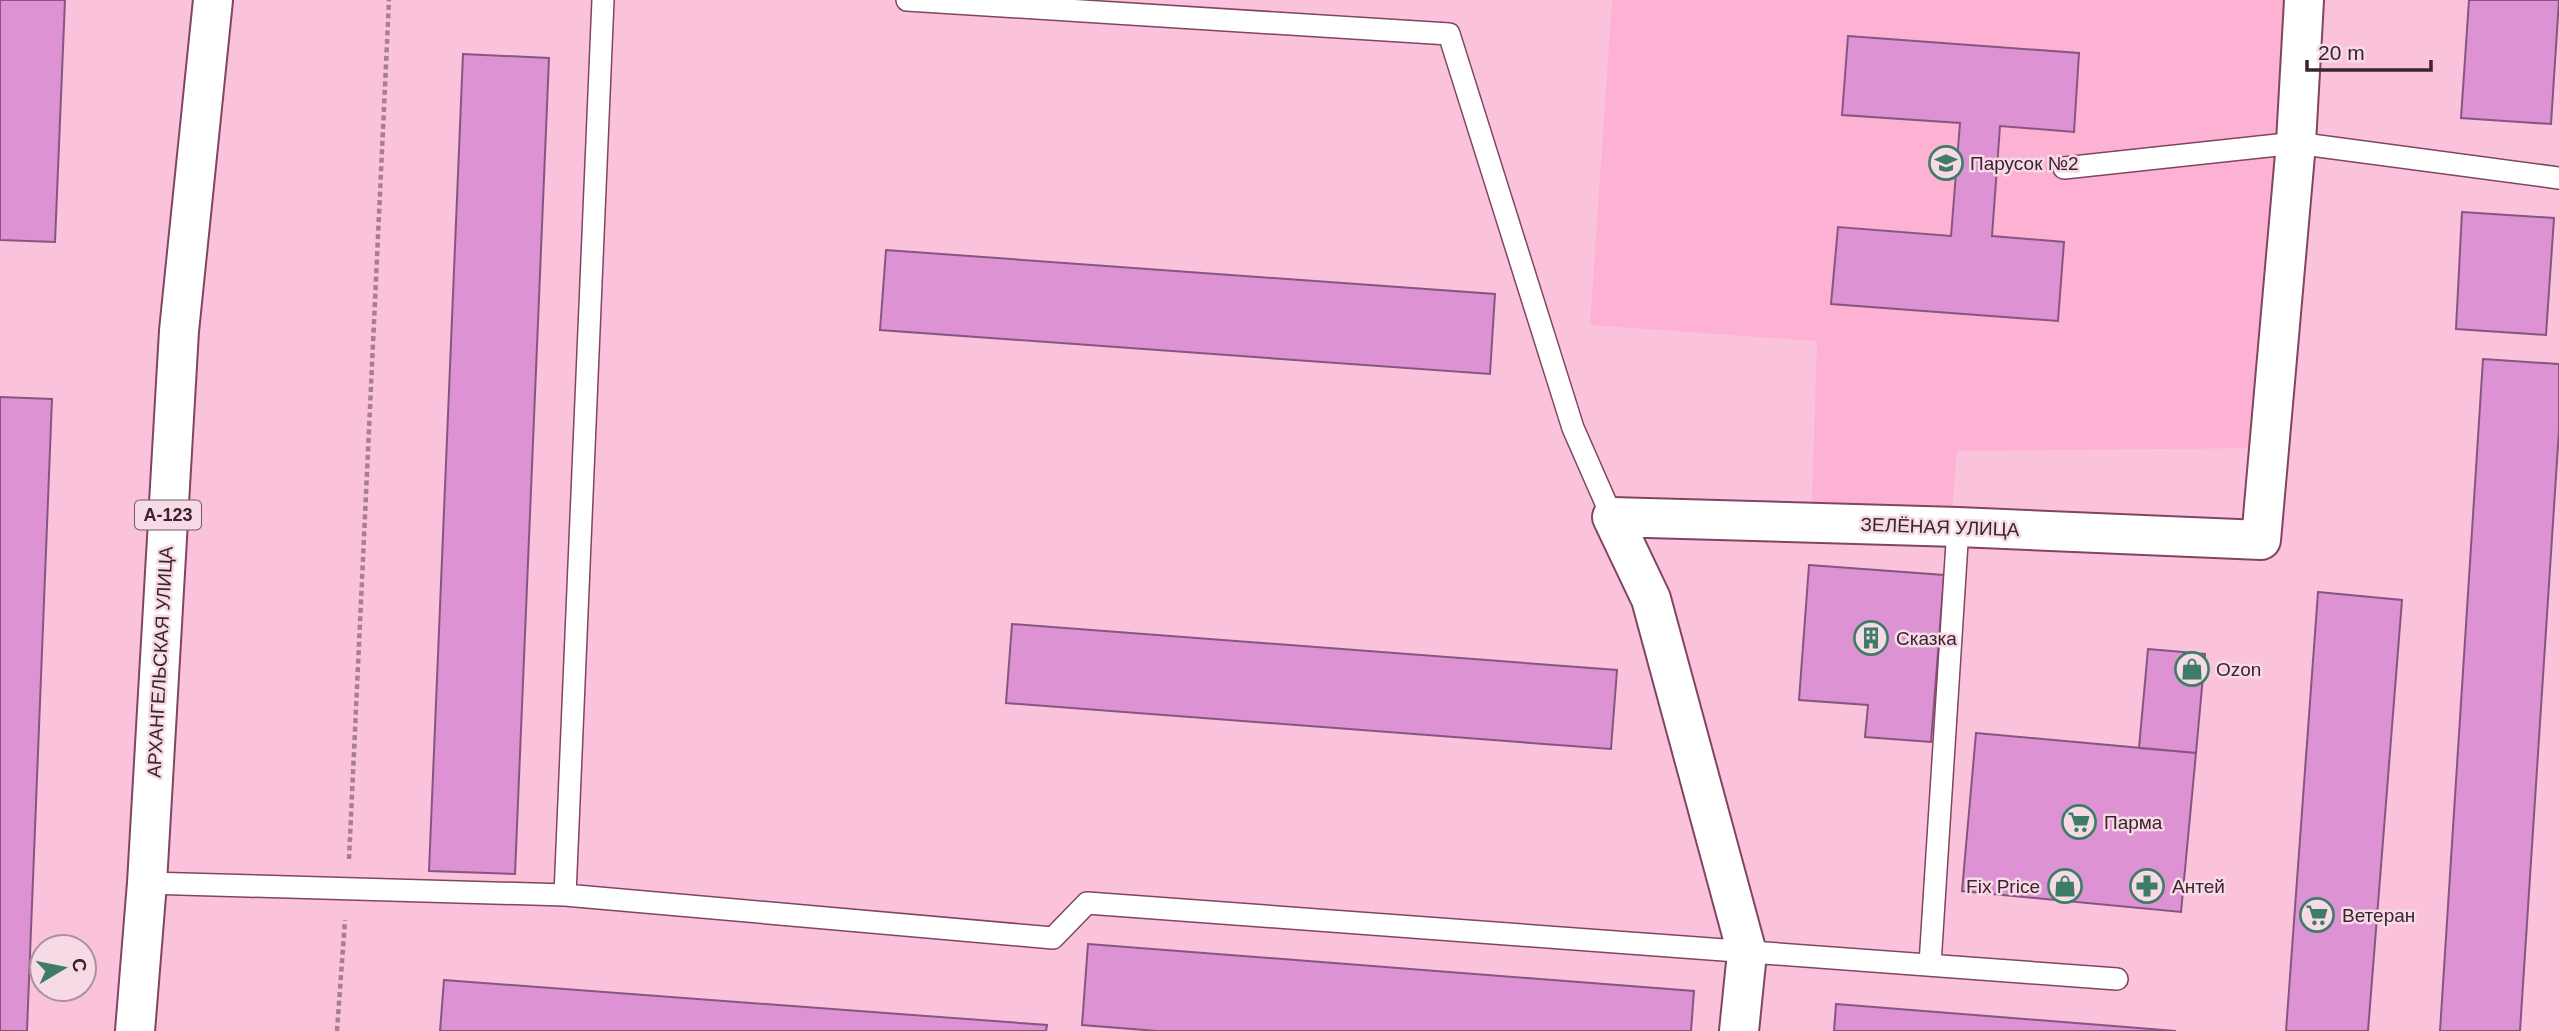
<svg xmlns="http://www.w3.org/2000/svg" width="2559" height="1031" font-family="Arial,sans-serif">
<rect width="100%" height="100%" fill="#fac3db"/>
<path fill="#fdb2d4" d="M1612,0H2306L2263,448L1957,451L1950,533H1811L1817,341L1590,325Z"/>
<path fill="#dc92d3" stroke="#865681" stroke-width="2" d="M0,0H65L55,242L0,240Z
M2469,0H2559L2551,124L2461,118Z
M1848,36L2079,53L2074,132L2000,126L1992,236L2064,242L2058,321L1831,304L1838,227L1951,236L1960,123L1842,115Z
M463,54L549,58L515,874L429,871Z
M2462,212L2554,218L2546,335L2456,329Z
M886,250L1495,294L1490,374L880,330Z
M2483,359L2559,364V430L2520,1031H2440Z
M0,397L52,399L27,1031H0Z
M1809,565L1944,575L1931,742L1865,737L1868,705L1799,700Z
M2318,592L2402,600L2368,1031H2286Z
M1012,624L1617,670L1611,749L1006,703Z
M2148,649L2205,654L2196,753L2139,748Z
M1976,733L2196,753L2181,912L1962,891Z
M1088,944L1694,991L1691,1031H1157L1082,1025Z
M444,980L1047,1025L1046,1031H440Z
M1836,1004L2176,1031H1834Z"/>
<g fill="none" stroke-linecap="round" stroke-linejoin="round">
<g stroke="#7f4561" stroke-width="24">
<path id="lane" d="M907,0L1449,34L1573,428L1612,517
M2064,168L2296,143L2559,178
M147,883L565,895L1053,938L1087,903L2117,979
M565,895L603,0
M1930,964L1958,527"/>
</g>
<g stroke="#7f4561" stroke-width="42">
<path id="street" d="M1739,1031L1747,953L1651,599L1612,517L1958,527L2261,540L2296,143L2304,0"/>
</g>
<g stroke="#7f4561" stroke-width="42">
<path id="primary" d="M135,1031L147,883L179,331L213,0"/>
</g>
<path stroke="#a97e91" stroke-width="4.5" stroke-dasharray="5 3.5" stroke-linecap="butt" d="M349,859L389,0
M337,1031L345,920"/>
<use href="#lane" stroke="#fff" stroke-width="21"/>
<use href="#street" stroke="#fff" stroke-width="38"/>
<use href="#primary" stroke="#fff" stroke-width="38"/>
</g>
<defs>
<g id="school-ring" transform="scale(1.75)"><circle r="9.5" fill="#f6dae5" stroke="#3e7c68" stroke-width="1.5"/><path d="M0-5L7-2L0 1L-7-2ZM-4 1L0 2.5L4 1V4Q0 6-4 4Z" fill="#3e7c68"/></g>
<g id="building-ring" transform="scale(1.75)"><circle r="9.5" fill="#f6dae5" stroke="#3e7c68" stroke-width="1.5"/><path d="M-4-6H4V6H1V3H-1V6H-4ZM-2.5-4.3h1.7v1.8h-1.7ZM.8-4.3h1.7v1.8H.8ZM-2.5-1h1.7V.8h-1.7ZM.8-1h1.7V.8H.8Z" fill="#3e7c68"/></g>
<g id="shop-ring" transform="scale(1.75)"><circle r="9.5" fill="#f6dae5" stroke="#3e7c68" stroke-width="1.5"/><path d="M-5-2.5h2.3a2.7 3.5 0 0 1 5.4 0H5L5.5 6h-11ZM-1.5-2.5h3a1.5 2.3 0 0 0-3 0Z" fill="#3e7c68"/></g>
<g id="supermarket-ring" transform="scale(1.75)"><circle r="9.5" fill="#f6dae5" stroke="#3e7c68" stroke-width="1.5"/><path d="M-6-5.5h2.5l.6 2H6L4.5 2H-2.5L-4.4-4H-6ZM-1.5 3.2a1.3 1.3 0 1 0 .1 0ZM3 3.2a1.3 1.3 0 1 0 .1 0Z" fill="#3e7c68"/></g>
<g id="pharmacy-ring" transform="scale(1.75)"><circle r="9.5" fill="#f6dae5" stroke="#3e7c68" stroke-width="1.5"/><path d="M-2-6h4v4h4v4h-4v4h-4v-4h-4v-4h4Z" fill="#3e7c68"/></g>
</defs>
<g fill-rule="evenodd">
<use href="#school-ring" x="1946" y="163"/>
<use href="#building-ring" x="1871" y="638"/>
<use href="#shop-ring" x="2192" y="669"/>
<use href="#supermarket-ring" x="2079" y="822"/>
<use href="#shop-ring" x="2065" y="886"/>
<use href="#pharmacy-ring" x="2147" y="886"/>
<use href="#supermarket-ring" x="2317" y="915"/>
</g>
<g text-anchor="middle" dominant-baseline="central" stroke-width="5" stroke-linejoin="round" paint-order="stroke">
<rect fill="#f6dae5" stroke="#745a66" stroke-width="2" x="135" y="500.5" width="66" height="29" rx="5"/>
<g font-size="18" font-weight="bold" fill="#3d232f">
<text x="168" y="515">А-123</text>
</g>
<g font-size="19" fill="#3d232f" stroke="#f6dae5" text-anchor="start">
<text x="1970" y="163">Парусок №2</text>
<text x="1896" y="638">Сказка</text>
<text x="2216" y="669">Ozon</text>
<text x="2104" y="822">Парма</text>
<text x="2040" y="886" text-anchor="end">Fix Price</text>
<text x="2172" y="886">Антей</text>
<text x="2342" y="915">Ветеран</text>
</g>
<g font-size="19" fill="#3d232f" stroke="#f6dae5">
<text transform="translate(1940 527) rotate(2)">ЗЕЛЁНАЯ УЛИЦА</text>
<text transform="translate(160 662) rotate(-87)">АРХАНГЕЛЬСКАЯ УЛИЦА</text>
</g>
</g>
<g transform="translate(63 968) rotate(80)"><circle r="33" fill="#f6dae5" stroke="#ac919c" stroke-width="2"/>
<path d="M0-5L12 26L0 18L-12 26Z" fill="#3e7c68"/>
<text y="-10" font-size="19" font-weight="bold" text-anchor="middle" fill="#3d232f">С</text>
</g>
<path d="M2307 60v10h124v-10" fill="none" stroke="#3d232f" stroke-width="3.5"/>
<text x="2318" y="60" font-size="21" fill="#3d232f" stroke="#f6dae5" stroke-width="5" paint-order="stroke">20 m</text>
</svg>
